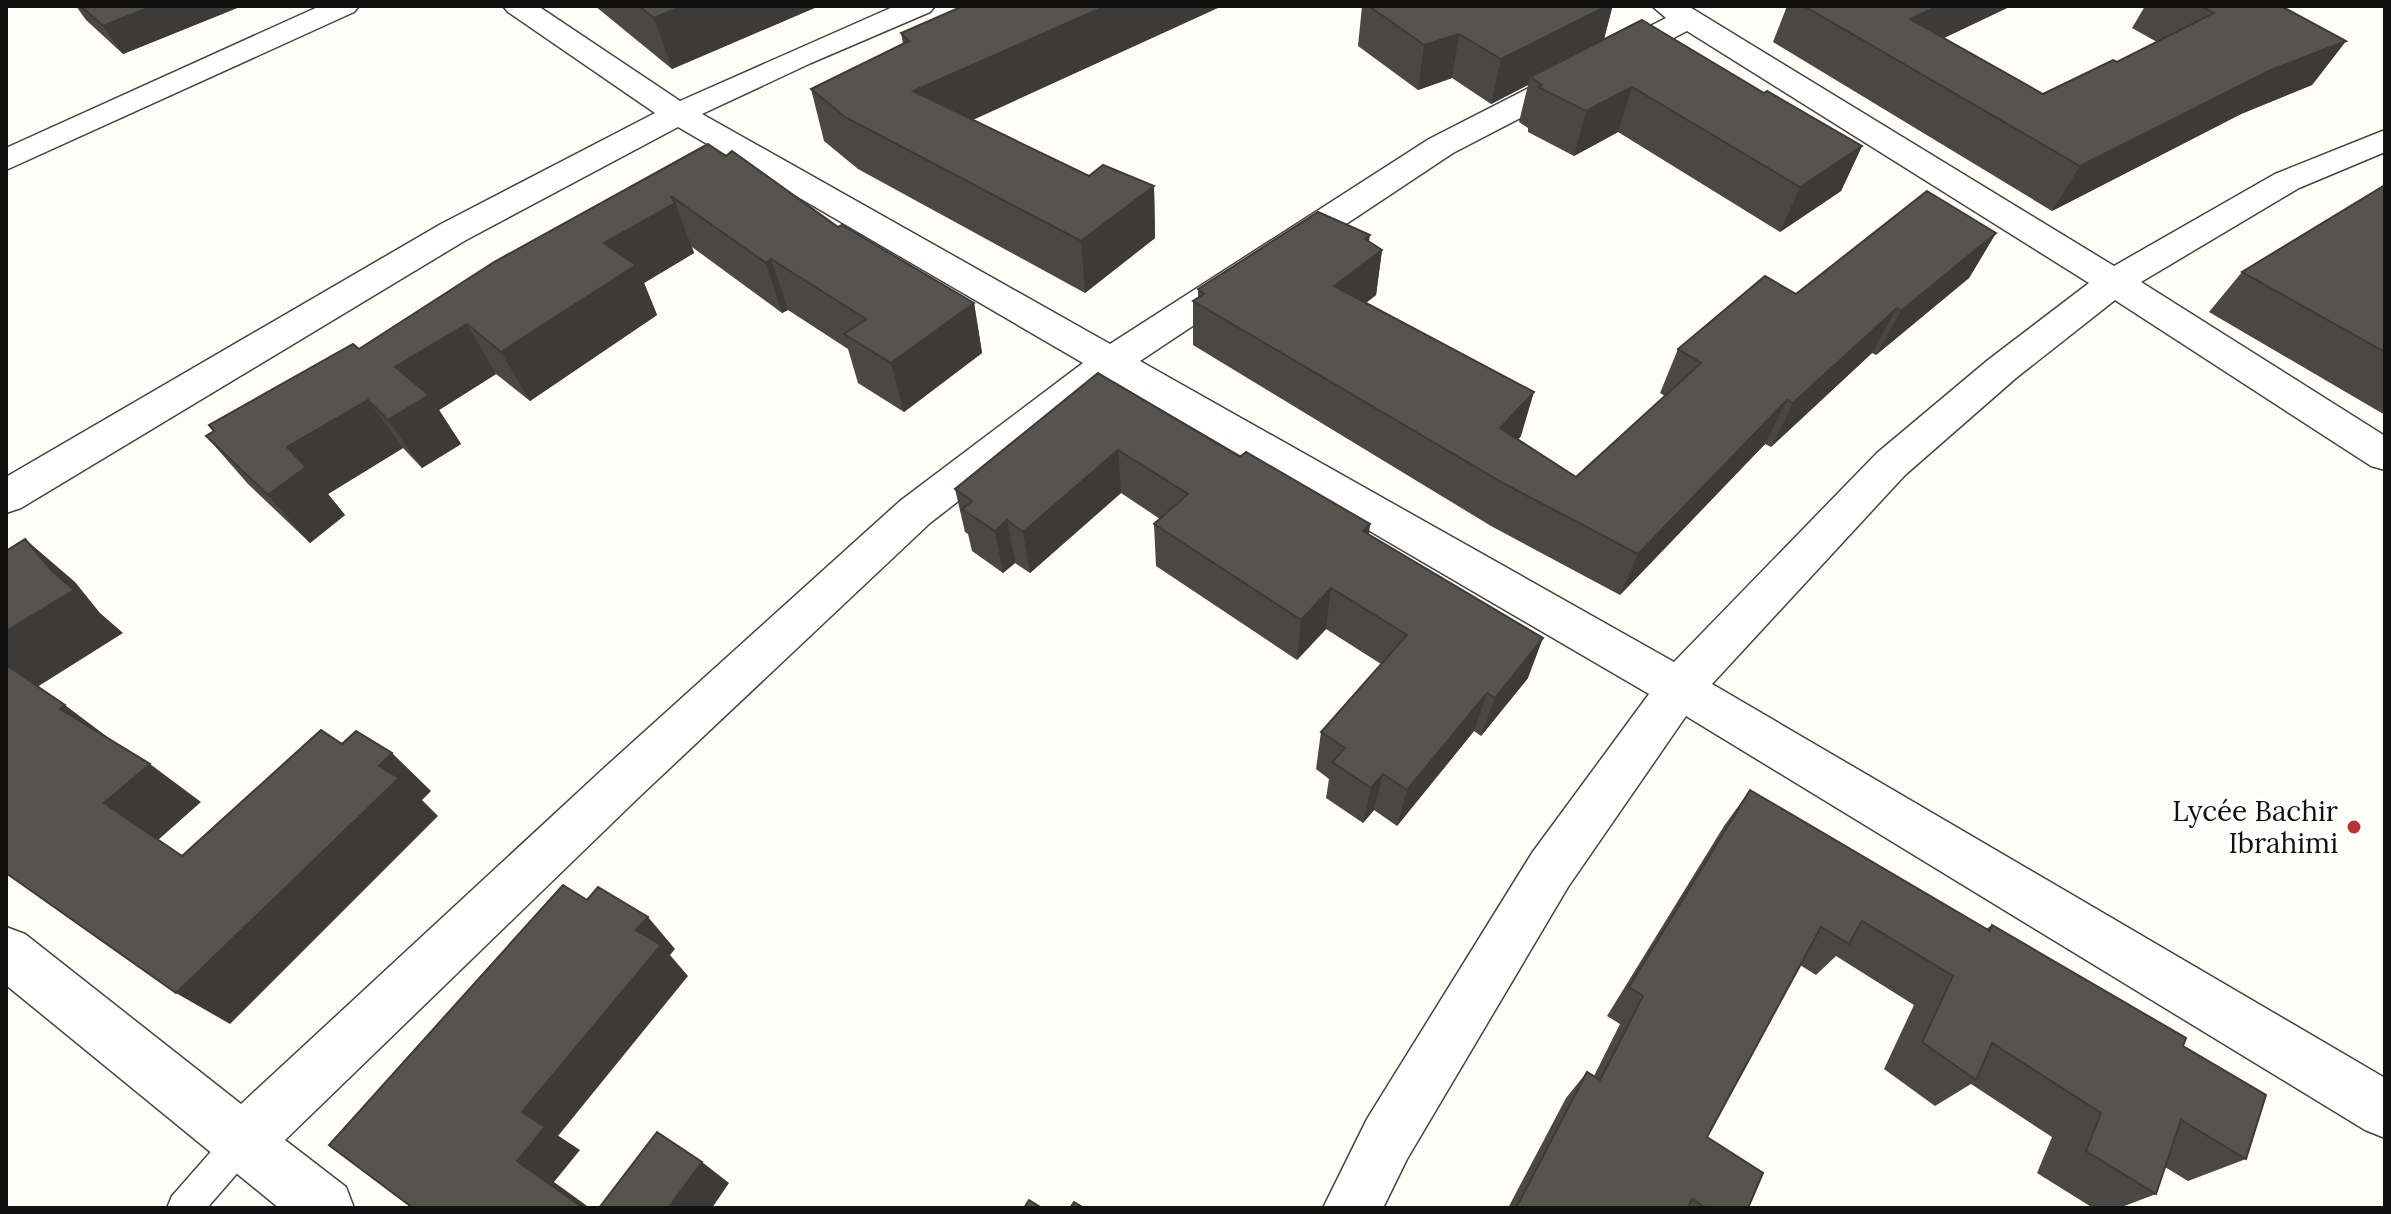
<svg xmlns="http://www.w3.org/2000/svg" width="2391" height="1214" font-family="Lora,serif">
<rect width="100%" height="100%" fill="#fefdf6"/>
<g fill="none" stroke-linecap="round" stroke-linejoin="round">
<g stroke="#444" stroke-width="3">
<path id="lane" d="M242,1125L254,1130L259,1142L254,1154L207,1208H167L172,1196L230,1130Z"/>
</g>
<g stroke="#444" stroke-width="3">
<path id="street" d="M320,6H359L354,12L6,170V148Z
M503,6H538L680,101L895,6H935L930,12L811,63L702,114L1110,344L1429,139L1666,18L1652,6H1688L2114,266L2275,174L2385,130V152L2299,188L2141,282L2385,436V470L2371,466L2115,300L2016,378L1905,475L1712,684L2385,1078V1138L2365,1130L1686,716L1568,887L1407,1159L1383,1208H1323L1367,1119L1532,853L1649,694L1113,381L930,523L637,799L285,1140L346,1187L354,1208H279L6,985V927L25,934L241,1104L603,769L900,501L1083,363L678,127L466,240L21,508L6,513V477L441,224L655,113L508,12ZM1687,31L2089,283L1988,360L1877,453L1674,662L1140,361L1453,153Z"/>
</g>
<use href="#lane" fill="#fff" fill-rule="evenodd"/>
<use href="#street" fill="#fff" fill-rule="evenodd"/>
</g>
<path fill="#4d4743" d="M76,6H242L123,54L86,20Z
M595,6H819L672,69Z
M963,6H1222L973,120L1089,176L1154,186L1155,238L1085,293L858,169L824,141L811,89L903,44L901,33Z
M1362,6H1617L1612,8L1604,39L1764,93L1862,146L1841,191L1780,232L1618,132L1574,156L1528,132V128L1519,122L1528,85L1491,104L1452,78L1418,90L1358,46Z
M1787,6H2008L2007,8L1944,38L2043,94L2117,62L2157,42L2132,28L2145,6H2281L2346,41L2312,85L2241,114L2052,211L1773,42Z
M726,156L838,227L974,303L982,353L904,412L858,383L848,349L788,310L782,313L692,247L694,253L644,283L657,315L530,401L496,374L439,410L461,444L422,468L403,448L328,494L345,515L310,543L248,484L206,436L359,349Z
M2385,185V415L2209,312L2242,272Z
M1996,233L1969,278L1876,355L1872,353L1771,447L1765,444L1620,595L1491,526L1193,345V301L1198,297V289L1369,242L1382,250L1376,295L1366,303L1521,436L1518,440L1576,477L1665,396L1660,393L1678,349L1796,294Z
M1098,373L1240,457L1370,524L1369,534L1528,678L1481,736L1474,731L1397,826L1374,810L1363,823L1326,798L1329,779L1316,769L1321,732L1381,664L1326,629L1297,660L1156,566L1154,524L1160,519L1121,493L1030,573L1015,563L1003,573L972,551L968,534L965,532L955,489Z
M1750,790L1986,929L1992,925L2183,1046L2246,1159L2188,1181L2165,1167L2156,1194L2119,1208H2093L2037,1173L2052,1137L1971,1084L1935,1106L1884,1069L1914,1005L1836,956L1816,975L1800,965L1707,1137L1748,1208H1508L1566,1098L1587,1072L1594,1076L1620,1024L1607,1016L1724,826Z"/>
<path fill="#3e3a37" d="M153,6H242L123,54L103,26Z
M682,6H819L672,69L654,18Z
M1106,6H1222L923,142L913,91Z
M1573,6H1617L1612,8L1602,47L1530,77L1528,85L1491,104L1501,59Z
M1938,6H2008L2007,8L1897,60L1910,19Z
M1459,34L1452,78L1418,90L1424,45Z
M2346,41L2312,85L2241,114L2052,211L2080,166L2273,69Z
M1632,87L1618,132L1574,156L1586,111Z
M1862,146L1841,191L1780,232L1800,187Z
M1154,186L1155,238L1085,293L1081,241Z
M675,203L694,253L644,283L657,315L530,401L501,352L604,243Z
M1996,233L1969,278L1876,355L1901,311Z
M1370,235L1366,262L1382,250L1376,295L1329,331L1334,286L1365,239Z
M771,259L788,310L782,313L766,263Z
M974,303L982,353L904,412L891,363Z
M1897,308L1872,353L1771,447L1793,403Z
M467,324L496,374L439,410L461,444L422,468L388,420L395,367Z
M1534,392L1521,436L1488,472L1500,428Z
M368,400L403,448L328,494L345,515L310,543L268,495L287,447Z
M1787,400L1765,444L1620,595L1638,554Z
M1118,450L1121,493L1030,573L1023,532Z
M1007,520L1015,563L1003,573L995,531Z
M1370,524L1363,566V531Z
M25,539L75,582L100,613L123,633L34,689L6,668V631L52,571Z
M1331,588L1326,629L1297,660L1301,620Z
M1543,638L1528,678L1481,736L1495,698Z
M1487,693L1474,731L1397,826L1407,790Z
M65,705L118,745L60,709Z
M392,753L431,791L422,800L438,816L230,1024L176,993L379,766Z
M150,764L201,802L158,840L104,803Z
M1383,774L1374,810L1363,823L1371,788Z
M648,917L675,949L670,955L688,976L558,1136L522,1112L636,930Z
M545,1127L580,1150L554,1182L590,1208H583L517,1161Z
M702,1162L729,1183L712,1208H668Z"/>
<path fill="#59534e" stroke="#3e3a37" stroke-width="2" d="M81,6H153L103,26Z
M639,6H682L654,18Z
M963,6H1106L913,91L1089,176L1103,165L1154,186L1081,241L845,117L811,89L909,41L901,33Z
M1369,6H1607L1501,59L1459,34L1424,45Z
M1804,6H1938L1910,19L2043,94L2113,60L2117,62L2214,13L2201,6H2281L2346,41L2273,69L2080,166Z
M1642,20L1764,93L1767,91L1862,146L1800,187L1632,87L1586,111L1538,87L1542,85L1530,77Z
M708,144L726,156L732,151L838,227L842,225L974,303L891,363L844,334L866,319L771,259L766,263L671,196L675,203L604,243L636,265L501,352L467,324L395,367L429,395L388,420L368,400L287,447L306,467L268,495L206,436L214,431L209,425L353,344L359,349L494,262Z
M2385,185V352L2242,272Z
M1927,191L1996,233L1901,311L1897,308L1793,403L1787,400L1638,554L1503,483L1193,301L1204,294L1198,289L1318,212L1370,235L1365,239L1382,250L1334,286L1534,392L1500,428L1576,477L1701,363L1678,349L1765,276L1796,294Z
M1098,373L1240,457L1246,452L1370,524L1363,531L1543,638L1495,698L1487,693L1407,790L1383,774L1371,788L1332,762L1345,748L1321,732L1407,635L1331,588L1301,620L1154,524L1188,494L1118,450L1023,532L1007,520L995,531L962,509L972,501L955,489Z
M25,539L52,571L74,590L6,631V551Z
M6,665L65,705L60,709L150,764L104,803L182,856L321,730L342,744L356,731L392,753L379,766L399,778L176,993L6,873Z
M1750,790L1990,931L1992,925L2186,1038L2183,1046L2266,1095L2246,1159L2181,1120L2156,1194L2086,1151L2101,1113L1992,1043L1976,1080L1922,1042L1953,976L1862,921L1849,944L1821,927L1707,1137L1763,1173L1748,1208H1706L1692,1199L1688,1208H1516L1587,1072L1600,1080L1643,996L1629,987Z
M563,885L587,900L598,887L648,917L636,930L661,945L522,1112L545,1127L517,1161L583,1208H413L329,1145Z
M657,1132L702,1162L668,1208H599Z
M1029,1200L1042,1208H1024Z
M1074,1202L1084,1208H1070Z"/>
<circle fill="#b93132" stroke="#fff" stroke-width="3" cx="2354" cy="827" r="8"/>
<g text-anchor="middle" dominant-baseline="central" stroke-width="8" stroke-linejoin="round" paint-order="stroke">
<g font-size="28" fill="#111" stroke="#fff" text-anchor="end">
<text x="2338" y="811">Lycée Bachir<tspan x="2338" dy="32">Ibrahimi</tspan></text>
</g>
</g>
<rect width="2391" height="1214" fill="none" stroke="#111111" stroke-width="16"/>
</svg>
